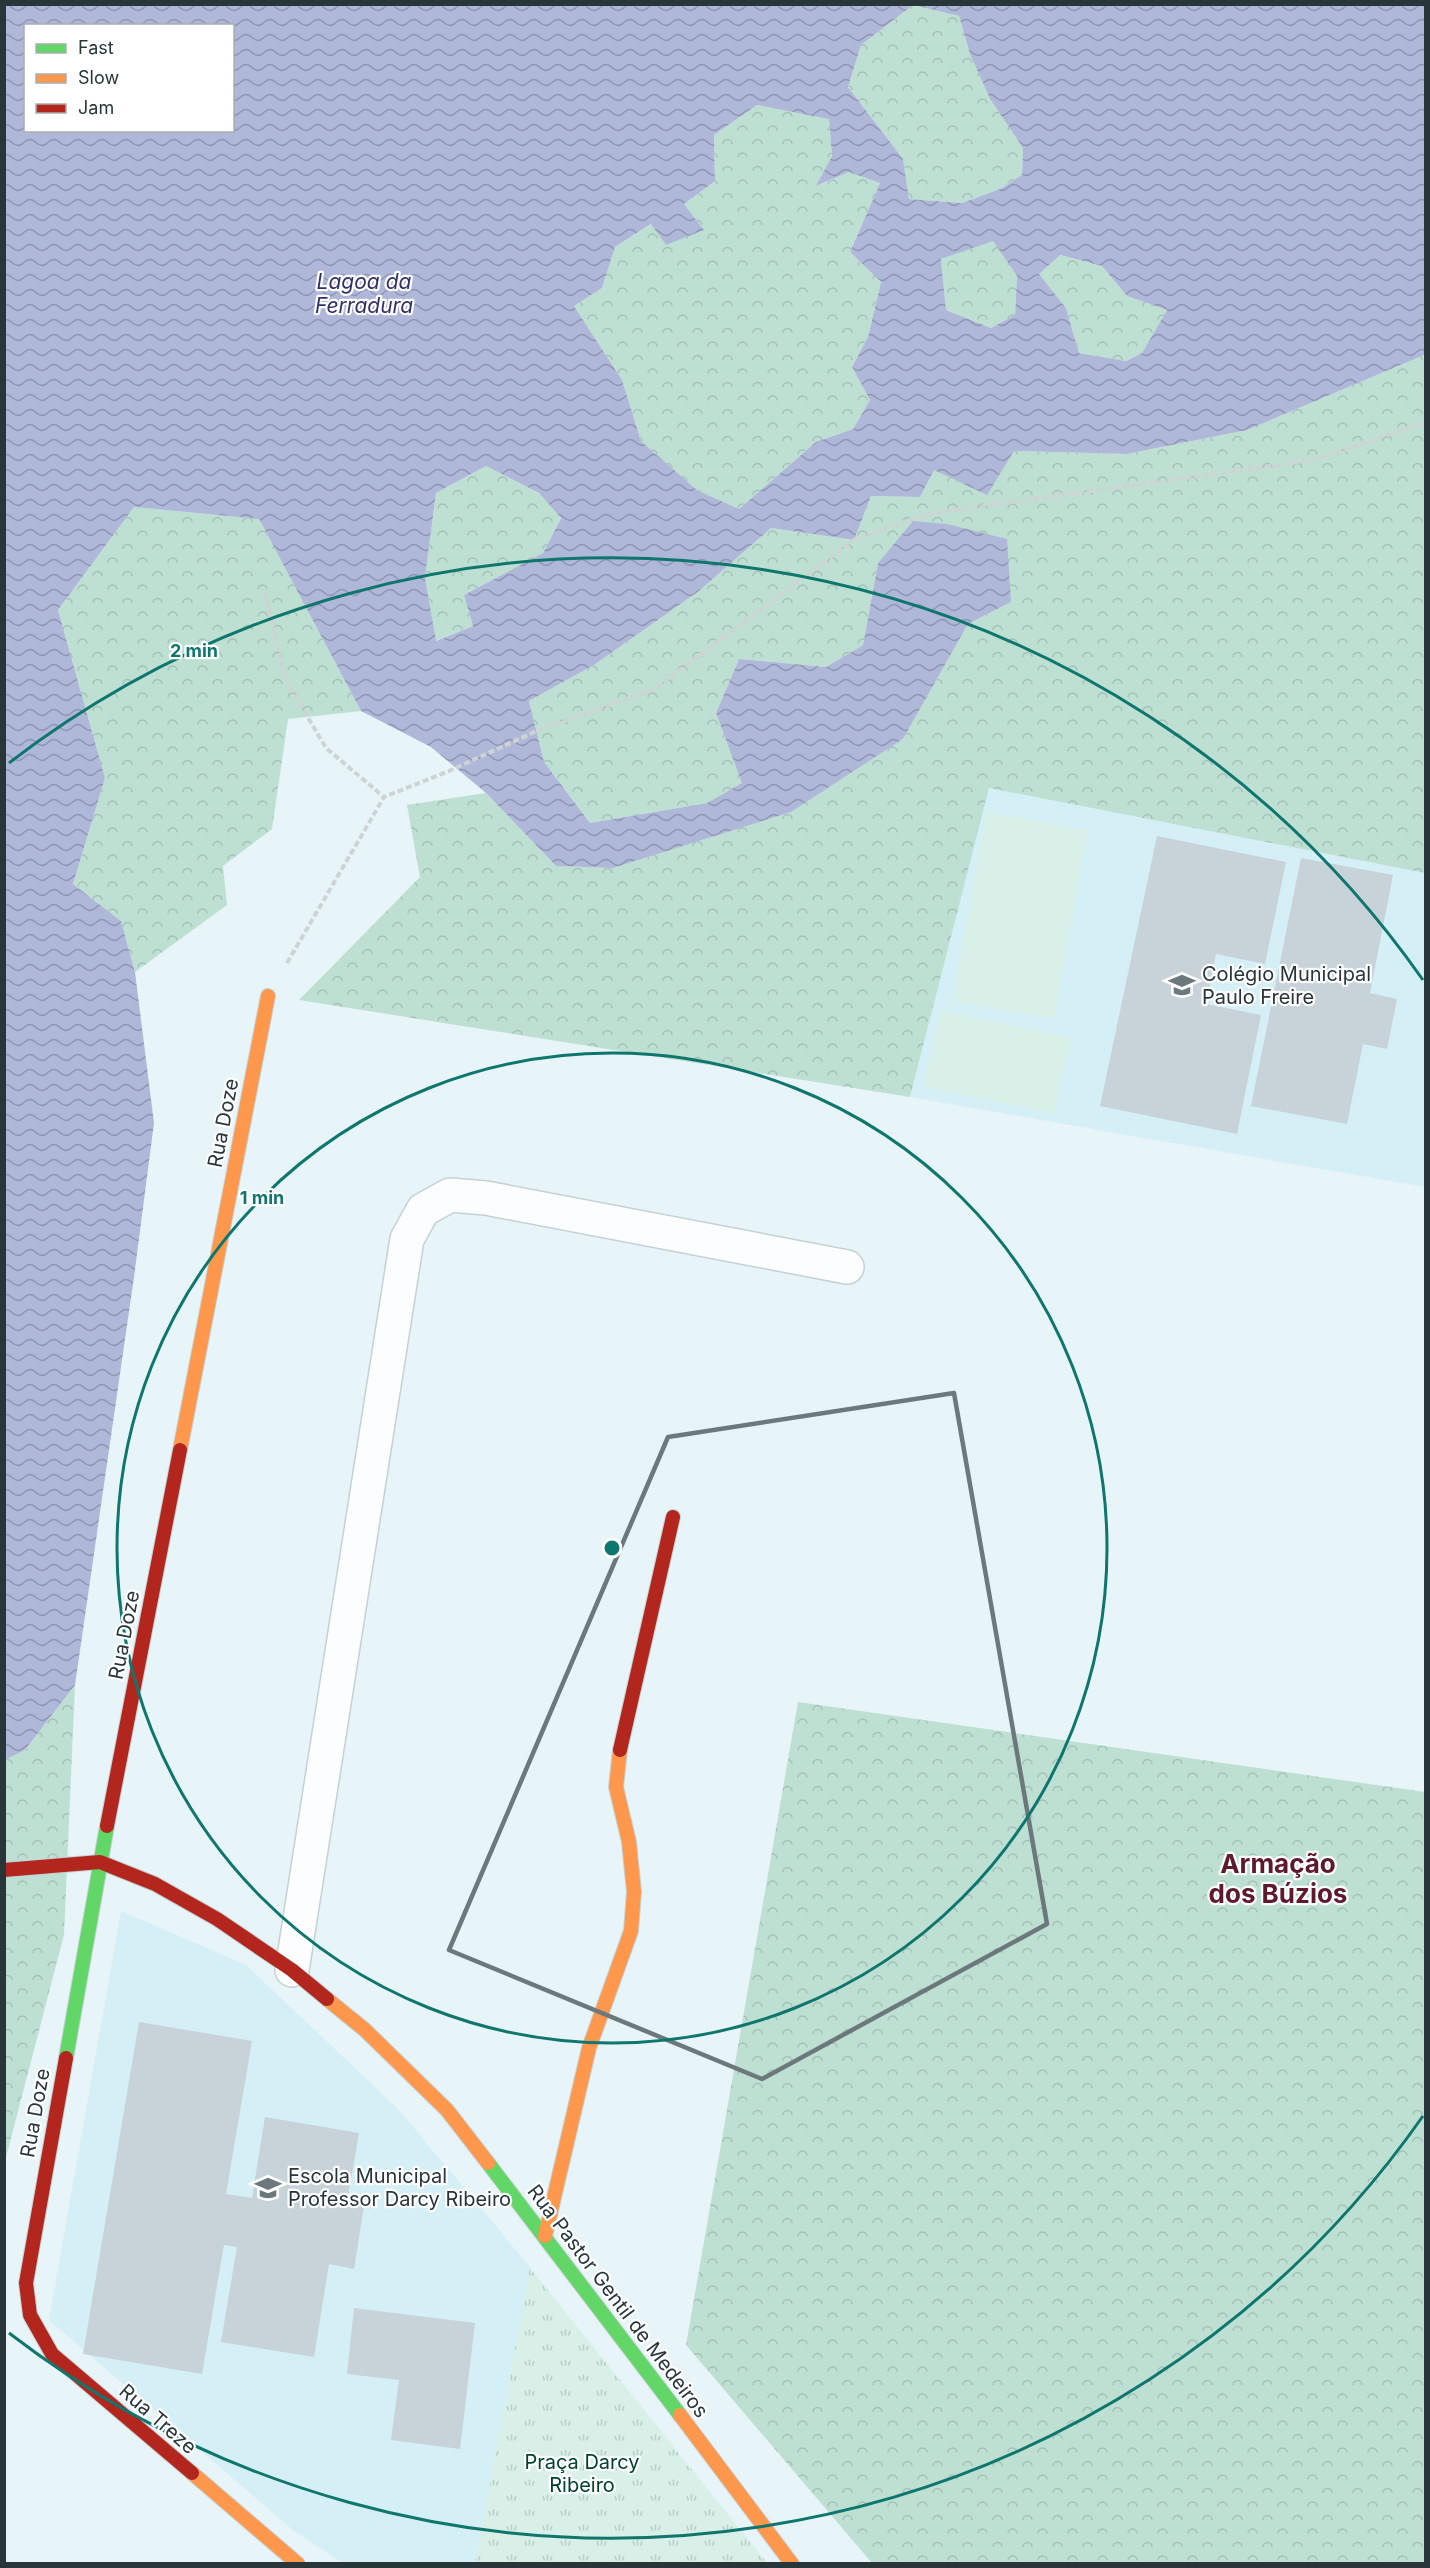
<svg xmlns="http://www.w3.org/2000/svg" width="1430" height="2568" font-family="Inter,sans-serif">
<defs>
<pattern id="forest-crowns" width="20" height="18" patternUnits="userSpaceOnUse" patternTransform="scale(1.5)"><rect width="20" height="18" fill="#bee0d3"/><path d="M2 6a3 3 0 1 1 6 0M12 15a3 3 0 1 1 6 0" fill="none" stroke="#a3c1b6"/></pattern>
<pattern id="park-tufts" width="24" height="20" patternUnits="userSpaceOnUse" patternTransform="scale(1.5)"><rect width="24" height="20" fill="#d8f0e8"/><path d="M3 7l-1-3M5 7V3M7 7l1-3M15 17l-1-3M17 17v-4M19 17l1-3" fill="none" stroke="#b9cec8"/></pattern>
<pattern id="water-waves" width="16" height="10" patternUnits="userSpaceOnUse" patternTransform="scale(1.5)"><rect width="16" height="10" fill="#b0b8da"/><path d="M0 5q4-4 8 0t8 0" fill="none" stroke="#8f96b2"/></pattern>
</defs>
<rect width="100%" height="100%" fill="#e7f4f8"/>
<path fill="#d5eff7" d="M988,788L1425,873V1187L910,1097Z
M121,1911L246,1965L398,2109L530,2267L475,2563H343L294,2531L49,2320Z"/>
<path fill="#d8f0e8" d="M986,812L1088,830L1054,1019L952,1001Z
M940,1010L1071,1038L1054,1114L924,1086Z"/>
<path fill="url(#forest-crowns)" d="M913,5L959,16L970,54L990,99L1023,148L1022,175L1000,189L962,203L909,199L903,159L848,87L861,45Z
M757,105L829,118L832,156L817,186L849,172L880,183L850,252L881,282L868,337L852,367L870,400L853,429L816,442L739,509L697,490L641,441L622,380L574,306L602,288L615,247L652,224L666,245L703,229L684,204L715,181L714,135Z
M993,240L1017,276L1015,315L991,328L946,310L941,259Z
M1059,255L1102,266L1127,296L1167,310L1142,353L1126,361L1079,353L1066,308L1039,274Z
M1425,354V873L989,788L910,1097L299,1000L420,877L407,805L486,793L556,866L613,868L790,812L903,739L968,624L1011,602L878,563L863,645L826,667L739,659L716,713L743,783L707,803L590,823L544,762L529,701L594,665L699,591L771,528L854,540L871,496L920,497L934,470L1014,451L1127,454L1247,430Z
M486,466L539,493L561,517L543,553L464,595L473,626L435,641L425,578L436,493Z
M134,507L259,519L361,711L288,719L272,829L223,866L227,905L135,972L121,921L73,884L105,778L58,610Z
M75,1685L64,1935L5,2161V1760L25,1750Z
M798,1702L1425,1792V2563H872L686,2345Z"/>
<path fill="url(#park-tufts)" d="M530,2267V2268L767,2563H475Z"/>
<path fill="url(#water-waves)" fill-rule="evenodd" d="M5,4L1425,5L1426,354L1247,430L1127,454L1014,451L987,495L934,470L920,497L871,496L854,540L771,528L699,591L594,665L529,701L544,762L590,823L707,803L742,783L716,713L739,659L826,667L863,645L878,563L913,521L947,524L1007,539L1011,602L968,624L903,739L791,812L613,868L556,866L486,793L431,747L361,711L259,519L134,507L58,610L105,778L73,884L121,921L135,972L154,1123L134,1277L75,1685L25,1750L5,1760ZM913,5L959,16L970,54L990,99L1023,148L1022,175L1000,189L962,203L909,199L903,159L848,87L861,45ZM26,26H232V130H26ZM757,105L829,119L832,156L816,186L849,172L880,183L850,252L881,282L868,337L852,367L870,400L853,429L816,442L739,509L697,490L641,441L622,380L574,306L602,288L615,247L651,224L666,245L704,230L684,204L715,181L714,135ZM993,241L1017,276L1015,315L991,328L946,310L941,259ZM1060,255L1102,266L1127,296L1167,310L1142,353L1126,361L1079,353L1066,308L1039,274ZM486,466L539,493L561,518L543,553L464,595L473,626L436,641L425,578L436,493Z"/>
<path fill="#c8d2d9" d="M1157,836L1286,862L1265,964L1216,954L1206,1004L1261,1015L1237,1134L1100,1106Z
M1301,858L1393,875L1370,993L1397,999L1387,1049L1363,1044L1347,1124L1251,1106Z
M139,2022L252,2041L226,2194L252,2198L265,2117L359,2133L347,2203L364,2206L354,2269L329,2264L314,2357L221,2342L237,2247L224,2245L202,2374L83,2354Z
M354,2308L475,2323L460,2449L391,2440L399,2380L347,2374Z"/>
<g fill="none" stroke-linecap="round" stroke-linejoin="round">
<g stroke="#c4d1d5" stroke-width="36">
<path id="street" d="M292,1970L407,1239L423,1210L450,1195L486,1198L847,1267"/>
</g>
<g stroke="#c4d1d5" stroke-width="16">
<path id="fast" d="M66,2058L107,1826
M488,2163L680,2415"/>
</g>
<g stroke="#c4d1d5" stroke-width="16">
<path id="slow" d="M180,1450L268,996
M327,1999L365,2030L447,2110L488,2163
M545,2236L589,2048L631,1931L634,1892L629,1842L616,1787L620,1750
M680,2415L792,2564
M192,2473L298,2564"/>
</g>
<g stroke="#c4d1d5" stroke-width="16">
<path id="jam" d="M620,1750L673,1517
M107,1826L180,1450
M4,1870L100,1862L155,1884L217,1919L292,1970L327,1999
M66,2058L26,2283L30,2315L52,2354L192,2473"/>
</g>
<path stroke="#ced4d5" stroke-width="4" stroke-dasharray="6 3" stroke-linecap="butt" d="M265,592L285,679L326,748L384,797
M287,963L384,797L449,771L543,728L653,690L854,540L927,514L1313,460L1426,422"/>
<use href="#street" stroke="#fbfdfe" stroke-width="33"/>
<use href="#fast" stroke="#63d668" stroke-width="14"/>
<use href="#slow" stroke="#ff974d" stroke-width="14"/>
<use href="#jam" stroke="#b3261e" stroke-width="14"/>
</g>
<path fill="none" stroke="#6b787c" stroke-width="4.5" stroke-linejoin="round" d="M954,1393L1047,1924L762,2079L449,1950L668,1437Z"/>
<g fill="none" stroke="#0f766e" stroke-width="3">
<circle cx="612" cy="1548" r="495"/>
<path d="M1423 2116A990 990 0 0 1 9 2333M9 763A990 990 0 0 1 1423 980"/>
</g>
<defs>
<g id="school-bare" transform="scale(2.07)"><path d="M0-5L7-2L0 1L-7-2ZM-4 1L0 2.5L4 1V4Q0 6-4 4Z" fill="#6b787c" stroke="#fff" stroke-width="2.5" paint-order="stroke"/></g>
</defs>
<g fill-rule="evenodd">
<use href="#school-bare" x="1182" y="985"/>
<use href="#school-bare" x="268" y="2188"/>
</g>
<g text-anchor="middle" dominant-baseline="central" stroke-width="4.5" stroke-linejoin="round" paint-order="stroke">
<g font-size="20" fill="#28363a" stroke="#fff" text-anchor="start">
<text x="1202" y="974">Colégio Municipal<tspan x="1202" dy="23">Paulo Freire</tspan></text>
<text x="288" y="2176">Escola Municipal<tspan x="288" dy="23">Professor Darcy Ribeiro</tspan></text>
</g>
<g font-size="20" fill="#28363a" stroke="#fff">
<text transform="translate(223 1123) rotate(-79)">Rua Doze</text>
<text transform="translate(124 1635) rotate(-79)">Rua Doze</text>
<text transform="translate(35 2113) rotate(-80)">Rua Doze</text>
<text transform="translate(618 2301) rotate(53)">Rua Pastor Gentil de Medeiros</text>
<text transform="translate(158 2419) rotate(41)">Rua Treze</text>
</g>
<g font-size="20" fill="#00442a" stroke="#fff">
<text x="582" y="2462">Praça Darcy<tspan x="582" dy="23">Ribeiro</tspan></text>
</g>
<g font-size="21" font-style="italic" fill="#31326b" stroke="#fff">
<text x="364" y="281">Lagoa da<tspan x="364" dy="24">Ferradura</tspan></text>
</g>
<g font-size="26" font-weight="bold" fill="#5e192d" stroke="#fff">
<text x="1278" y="1863">Armação<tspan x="1278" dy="30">dos Búzios</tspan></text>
</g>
</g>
<circle cx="612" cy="1548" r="9" fill="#0f766e" stroke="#fff" stroke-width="3"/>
<g font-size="18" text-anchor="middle" font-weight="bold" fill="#0f766e" stroke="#fff" stroke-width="4.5" stroke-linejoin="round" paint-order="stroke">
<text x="194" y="657">2 min</text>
<text x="262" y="1204">1 min</text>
</g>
<rect width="1430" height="2568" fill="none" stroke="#28363a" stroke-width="12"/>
<rect x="24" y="24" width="210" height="108" fill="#ffffff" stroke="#a9afb0" stroke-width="1.5"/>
<rect x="36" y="44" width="30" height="9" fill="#63d668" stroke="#a9afb0" stroke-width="1.5"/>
<text x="78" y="54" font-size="18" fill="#28363a">Fast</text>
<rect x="36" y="74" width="30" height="9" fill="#ff974d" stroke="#a9afb0" stroke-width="1.5"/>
<text x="78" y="84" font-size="18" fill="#28363a">Slow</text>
<rect x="36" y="104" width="30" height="9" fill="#b3261e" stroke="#a9afb0" stroke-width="1.5"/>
<text x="78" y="114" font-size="18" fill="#28363a">Jam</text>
</svg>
